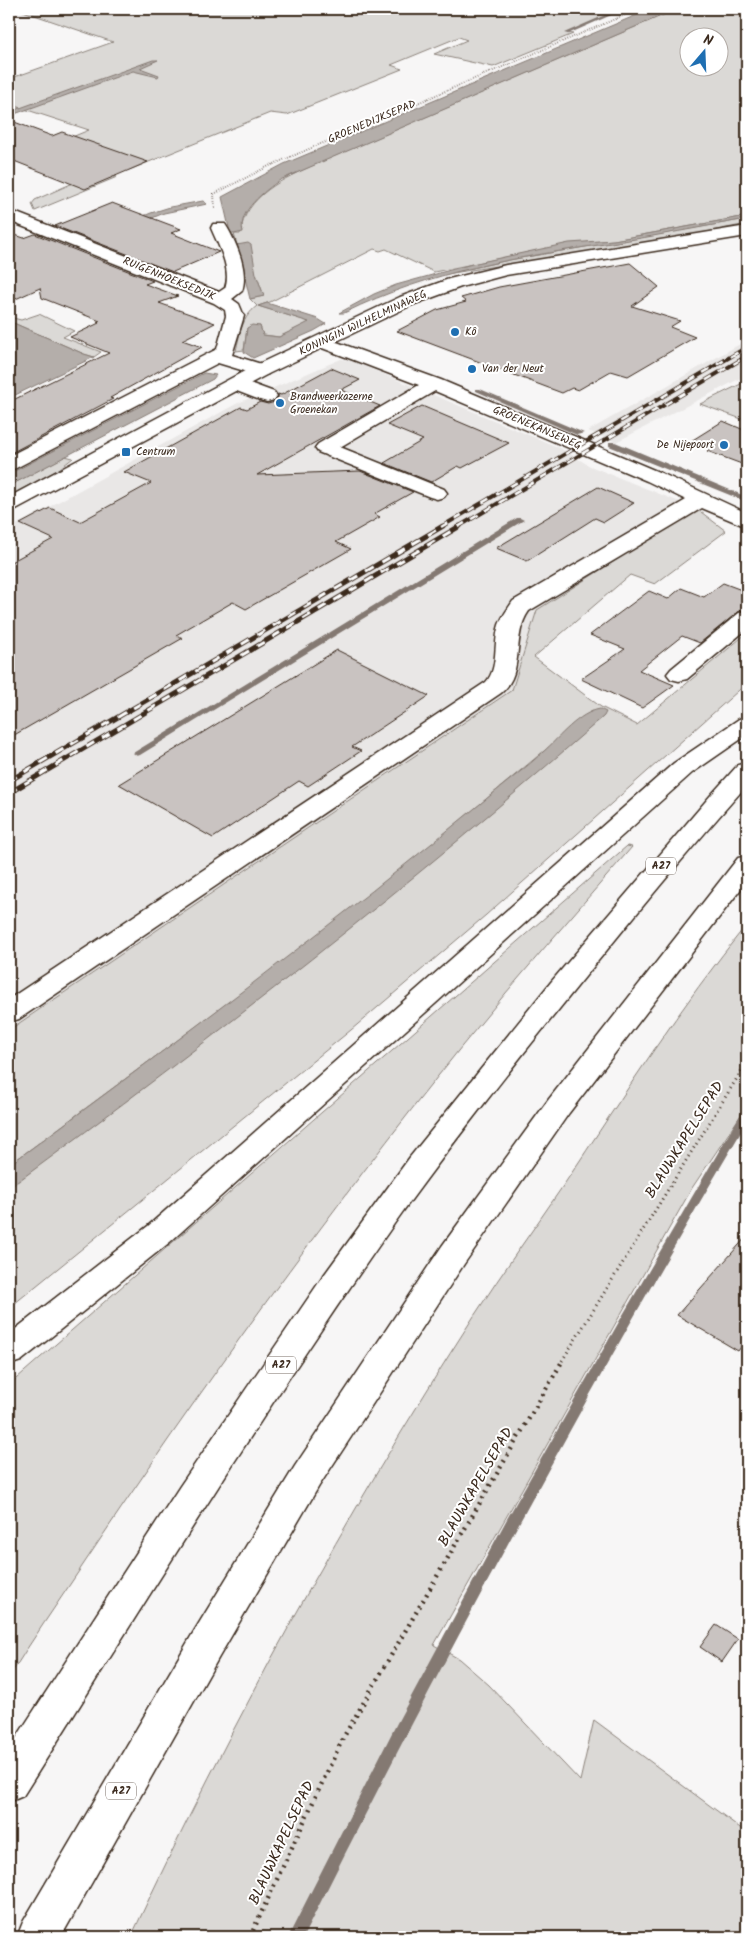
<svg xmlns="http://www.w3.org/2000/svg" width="756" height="1946" font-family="Kalam,sans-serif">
<rect width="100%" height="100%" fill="#f7f6f6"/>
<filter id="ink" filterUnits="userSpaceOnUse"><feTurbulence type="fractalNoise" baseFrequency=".02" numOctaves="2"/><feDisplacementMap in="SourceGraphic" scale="10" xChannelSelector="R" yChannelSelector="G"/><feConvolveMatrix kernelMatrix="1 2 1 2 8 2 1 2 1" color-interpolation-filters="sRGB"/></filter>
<g filter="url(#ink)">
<path fill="#e9e7e6" d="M747,340V375L616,442L588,431Z
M341,359L350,360L560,448L590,466L697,509L537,610L512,690L9,1030V529L236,404Z"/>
<path fill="#dbd9d6" stroke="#8b827a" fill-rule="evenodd" d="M17,9H621L567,33L573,34L493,67L434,54L467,40L459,37L391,65L402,69L287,115L270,113L129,170L55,144L89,130L9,104V79L113,42Z
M677,9H747V216L614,240L569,244L434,272L386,249L380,251L374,249L270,302L258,306L307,321L309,323L279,337L263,335L260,326L247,328L244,350L236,351C240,333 242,317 257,306L250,299L264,296L256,274L238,244L237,245L234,234H240C245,195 285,178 316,164ZM688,38H718V68H688Z
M70,161L117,177L35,211L32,204L35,200L73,183Z
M747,219V224L691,235L440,275L509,260Z
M39,314L74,331L63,337L101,352L94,357L84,354L9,321V317L21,320Z
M747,381V421L700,404Z
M65,456L73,458L59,469L9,496V486Z
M697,509L726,531L655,584L630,575L534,657L601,707L637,725L747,633V683L486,915L351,1030L9,1308V1188L411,878L604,716L592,711L425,850L298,951L9,1165V1030L512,690L537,610Z
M627,846L632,847C575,913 517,978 462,1046C327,1214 200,1389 81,1568C57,1604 32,1640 9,1677V1385Z
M747,924V1106L692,1188L434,1645L459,1659L489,1685L580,1781L594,1720L747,1833V1937H131C231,1723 346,1515 474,1316C503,1271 535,1227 565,1183C623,1096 681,1005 747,924Z"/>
<path fill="#b4aeaa" stroke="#847972" d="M651,9H677L280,180C265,191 237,211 243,232L234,234L230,232L222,197L284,164Z
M153,60H158L140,68L159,75L158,77L133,71L9,116V112Z
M203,201L207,204L164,213L95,242L88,239L151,213L170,207Z
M747,216L746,219C701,227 656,236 611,243C516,258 431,270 344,313H339L374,294L396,285L472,264L569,243L614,240Z
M248,243L251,245L256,274L264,296L250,299L237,245Z
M267,303L318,319L326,324L314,331L253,358L244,352L247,328L252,325L260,326L263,335L279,337L309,322L258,306Z
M9,321L84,354L94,357L9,398Z
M204,373L216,375L213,379L9,486V474Z
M600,709L606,712L604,716C414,883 213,1039 9,1188V1165C172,1045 335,924 491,795C508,781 527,767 543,752C560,737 578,713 600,709Z"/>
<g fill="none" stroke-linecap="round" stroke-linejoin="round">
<path fill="#847972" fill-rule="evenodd" d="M619,9H625L568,34L564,33Z
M476,389H480L584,433L577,435L476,391Z
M609,442H615L747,497V502L609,446Z
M517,518H520L524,520L140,755L137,756L133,753Z
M747,1109V1122C589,1388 442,1660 303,1937H288L397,1723L508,1517L624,1313L743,1110Z"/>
</g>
<path fill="#c9c3c1" stroke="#3b2a1e" d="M9,120L52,136L62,132L148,162L85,189L9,159Z
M112,203L181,229L171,233L219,252L173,272L55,226Z
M9,233L24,238L35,234L153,281L145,284L178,296L159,303L215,323L182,340L202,347L110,398L113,399L9,454V402L109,353L70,337L99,323L97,322L100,321L42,298L40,288L9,302Z
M630,263L659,287L632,306L680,321L670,327L695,337L628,376L611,371L578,390L572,388L562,393L397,331L437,310L466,302L461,298L499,287Z
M331,368L360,380L341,390L380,406L257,475L360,471L413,492L374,514L380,517L336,542L351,549L246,609L233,602L176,635L183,638L9,738V563L53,539L20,524L50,508L80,522L151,483L124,472L241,407L247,409L260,402L268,404L275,402L278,397V394L281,395Z
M422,406L483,432L509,443L462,468L458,466L431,482L384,463L423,440L387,425Z
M723,421L744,430L747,428V466L707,451L710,449L691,441Z
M598,487L634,503L604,522L595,518L527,561L496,548Z
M723,583L747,592V607L738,612L700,643L682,636L639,670L674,685L642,708L581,679L625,649L590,635L649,591L668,599L681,588L704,597Z
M337,650L429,696L352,747L361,751L308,786L299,781L213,838L119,784Z
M747,1236V1339L738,1351L677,1315Z
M716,1625L738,1639L722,1662L700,1647Z"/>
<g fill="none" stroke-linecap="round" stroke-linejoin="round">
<g stroke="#3b2a1e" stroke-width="3">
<path id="minor" d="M9,210L219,292L225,288C232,269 218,245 211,228L213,224H225C236,241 249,271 242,291L232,299L239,304L244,316L232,355L268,366L270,370L268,374L261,376L218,363L16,468L9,470V456L217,349L226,316L225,310L214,303L9,221Z
M323,337L441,380L661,473L747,513V527L702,508L529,611C511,636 526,672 501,693L19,1019L9,1022V999L486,682C499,668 493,643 499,625C502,616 508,609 513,601L686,500L647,481L435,391L340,447L444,489L447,493L444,497L437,499L430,497L318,452L315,448L318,444L419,385L317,346L314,342L317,338Z
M236,378L274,392L277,396L274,400L267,402L260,400L229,388L227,384L229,380Z
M747,611V629L687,679L679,681L671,679L667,674L671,669L739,613Z"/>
</g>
<g stroke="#3b2a1e" stroke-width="3">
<path id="major" d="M747,226V236L506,275L461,287L412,305L268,374L16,509L9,511V497L254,366L400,297L449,279L506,265Z"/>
</g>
<g stroke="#3b2a1e" stroke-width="3">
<path id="highway" d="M747,717V735L692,773L170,1242L21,1361L9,1365V1334L148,1226L674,763L739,719Z
M747,763V785C669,872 596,963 523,1054C479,1110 435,1166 394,1224C263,1410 144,1604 23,1796L9,1802V1749L180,1486L324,1275L410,1157L551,982L711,795L738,765Z
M747,856V881L569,1113L464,1264L319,1486L219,1657L61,1937H17L23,1922L193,1633L295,1466L442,1246L549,1099L738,858Z"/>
</g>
<path stroke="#3b2a1e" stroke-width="2" stroke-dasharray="0.5 2" stroke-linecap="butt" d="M215,209L214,194L269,166L639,9"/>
<path stroke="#3b2a1e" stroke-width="3" stroke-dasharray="1 4" stroke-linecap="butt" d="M562,1361L747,1062"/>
<path stroke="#3b2a1e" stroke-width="4.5" stroke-dasharray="2 5" stroke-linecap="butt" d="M250,1937L343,1738L563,1360"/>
<use href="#minor" fill="#fff" fill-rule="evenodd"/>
<use href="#major" fill="#fff" fill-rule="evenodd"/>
<use href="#highway" fill="#fff" fill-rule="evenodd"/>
<g stroke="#3b2a1e" stroke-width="4">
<path id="rail-far1" d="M441,527L747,347
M458,527L747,356"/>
</g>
<g stroke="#3b2a1e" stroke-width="5">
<path id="rail" d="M9,781L443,526
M9,793L460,526"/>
</g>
<use href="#rail-far1" stroke="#fff" stroke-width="2.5" stroke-dasharray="8" stroke-linecap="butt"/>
<use href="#rail" stroke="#fff" stroke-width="3" stroke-dasharray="9" stroke-linecap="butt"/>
</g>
</g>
<g fill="#1f6fb2" stroke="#fff" stroke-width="2">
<circle cx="455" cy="332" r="5"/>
<circle cx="472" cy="369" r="5"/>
<circle cx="280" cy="403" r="5"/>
<circle cx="724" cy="445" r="5"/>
<rect x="121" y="447" width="10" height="10" rx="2.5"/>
</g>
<g text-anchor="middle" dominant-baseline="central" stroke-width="4" stroke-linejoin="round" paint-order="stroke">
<g font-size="11" fill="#3b2a1e" stroke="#fff">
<text transform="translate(372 122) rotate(-23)">GROENEDIJKSEPAD</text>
<text transform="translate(169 279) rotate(22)">RUIGENHOEKSEDIJK</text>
<text transform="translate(363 323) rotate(-25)">KONINGIN WILHELMINAWEG</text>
<text transform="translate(537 428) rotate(23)">GROENEKANSEWEG</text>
</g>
<g font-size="11" fill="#3b2a1e" stroke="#fff" text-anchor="start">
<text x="465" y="332">Kô</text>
<text x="482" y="369">Van der Neut</text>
<text x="290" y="397">Brandweerkazerne<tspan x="290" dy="13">Groenekan</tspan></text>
<text x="714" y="445" text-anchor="end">De Nijepoort</text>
<text x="136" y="452">Centrum</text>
</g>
<g fill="#fff" stroke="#766a62" stroke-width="1">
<rect x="646" y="857.5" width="30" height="17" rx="4"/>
<rect x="266" y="1356.5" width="30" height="17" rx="4"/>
<rect x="106" y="1782.5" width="30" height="17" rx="4"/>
</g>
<g font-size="11" font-weight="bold" fill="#3b2a1e">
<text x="661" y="866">A27</text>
<text x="281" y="1365">A27</text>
<text x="121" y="1791">A27</text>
</g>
<g font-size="15" fill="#3b2a1e" stroke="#fff">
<text transform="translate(685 1140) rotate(-58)">BLAUWKAPELSEPAD</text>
<text transform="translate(476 1487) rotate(-60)">BLAUWKAPELSEPAD</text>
<text transform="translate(282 1843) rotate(-65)">BLAUWKAPELSEPAD</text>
</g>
</g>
<rect width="756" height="1946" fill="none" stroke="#fff" stroke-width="30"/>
<rect x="15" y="15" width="726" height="1916" fill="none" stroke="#3b2a1e" stroke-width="2" filter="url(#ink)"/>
<g transform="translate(704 52) rotate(19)"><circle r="24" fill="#ffffff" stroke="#b1aaa5"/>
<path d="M0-4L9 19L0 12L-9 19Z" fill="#1f6fb2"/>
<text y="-8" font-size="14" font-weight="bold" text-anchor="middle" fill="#3b2a1e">N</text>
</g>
</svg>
